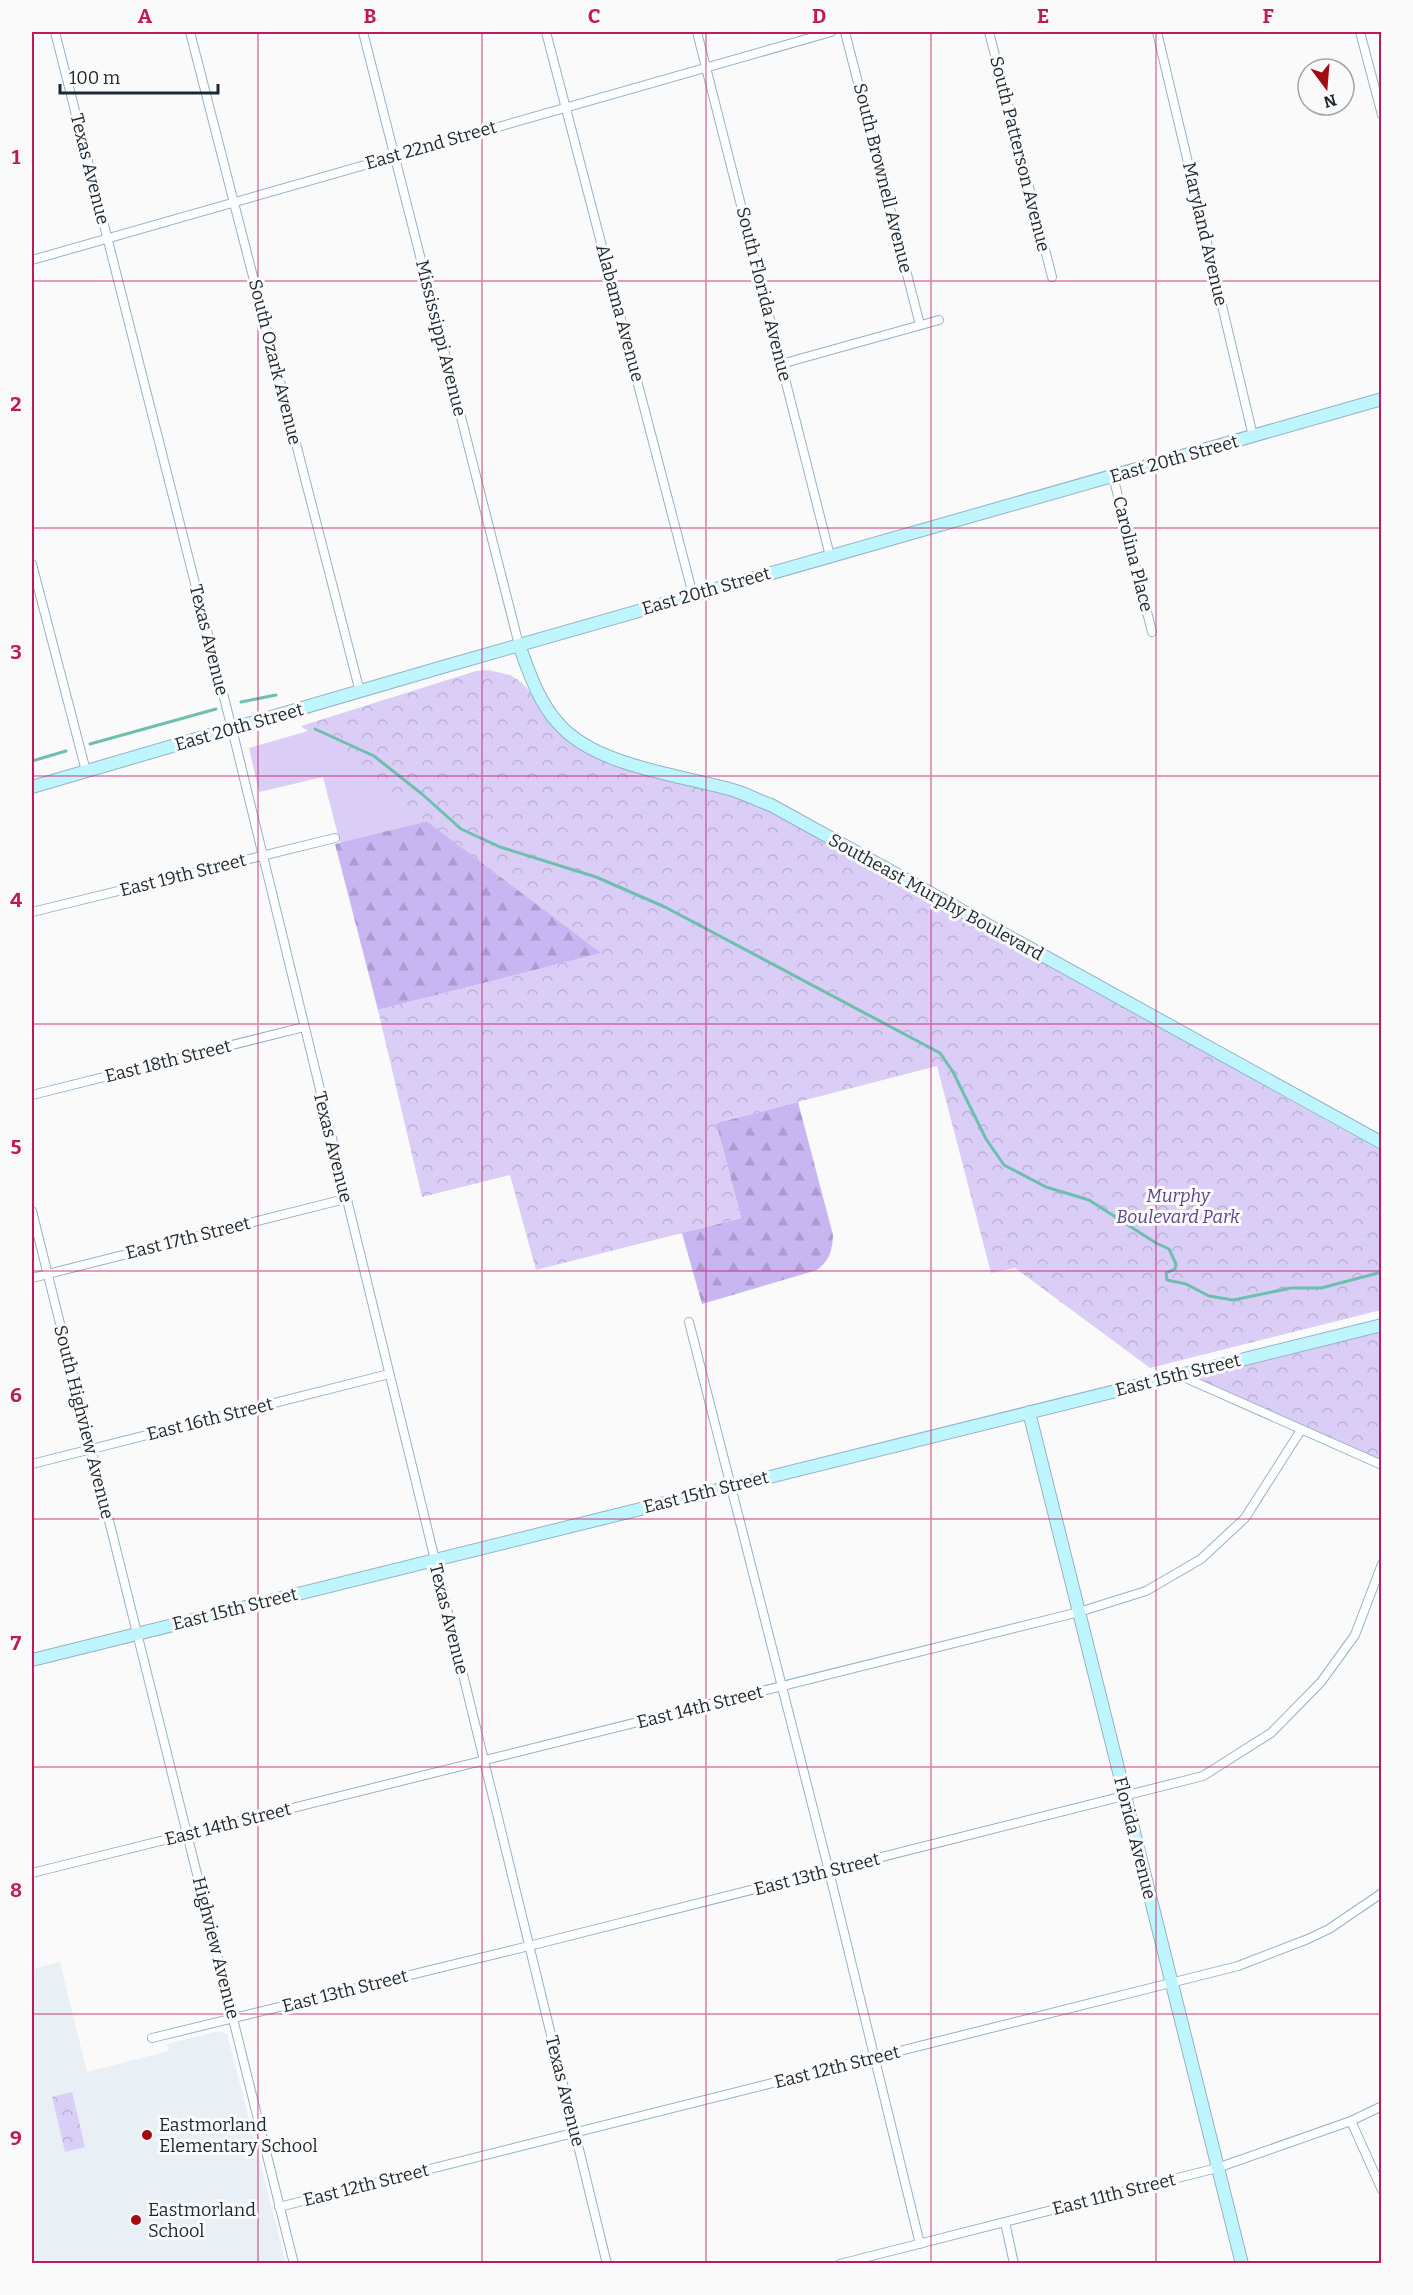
<svg xmlns="http://www.w3.org/2000/svg" width="1413" height="2295" font-family="Bitter,serif">
<defs>
<pattern id="forest-firs" width="22" height="20" patternUnits="userSpaceOnUse" patternTransform="scale(1.5)"><rect width="22" height="20" fill="#c8b6f2"/><path d="M5 1l3.5 6h-7zM16 11l3.5 6h-7z" fill="#ab9cd0"/></pattern>
<pattern id="park-crowns" width="20" height="18" patternUnits="userSpaceOnUse" patternTransform="scale(1.5)"><rect width="20" height="18" fill="#dacef7"/><path d="M2 6a3 3 0 1 1 6 0M12 15a3 3 0 1 1 6 0" fill="none" stroke="#bbb1d4"/></pattern>
</defs>
<rect width="100%" height="100%" fill="#fafafa"/>
<path fill="#e8f0f6" d="M60,1962L87,2072L169,2051L167,2044L220,2031L227,2034L286,2263L32,2264V1969Z"/>
<path fill="#dacef7" d="M308,731L427,821L340,843L323,777L259,792L249,748Z"/>
<path fill="url(#forest-firs)" d="M427,821L602,953L378,1010L335,844Z
M798,1102L833,1235C832,1251 830,1260 817,1270L702,1304L682,1233L741,1218L716,1123Z"/>
<path fill="url(#park-crowns)" d="M488,670L510,675L518,680L526,687L551,722L589,754L604,761L731,795L777,814L1381,1151V1310L1150,1368L1015,1268L991,1273L937,1066L716,1123L741,1218L536,1270L510,1175L422,1197L378,1010L601,953L301,726L476,671Z
M1381,1332V1465L1178,1375Z
M72,2092L85,2147L65,2152L52,2097Z"/>
<g fill="none" stroke-linecap="round" stroke-linejoin="round">
<path stroke="#6ebfae" stroke-width="3" d="M241,702L276,695
M315,729L374,756L422,794L461,829L500,847L596,877L665,907L940,1053L953,1072L986,1139L1004,1165L1046,1187L1089,1200L1156,1243L1169,1249L1176,1264L1175,1269L1166,1273L1167,1280L1186,1284L1209,1296L1233,1300L1291,1288H1321L1382,1272
M90,744L216,709
M32,761L66,751"/>
<g stroke="#93b3c9" stroke-width="10">
<path id="street" d="M55,32L232,729L607,2264
M190,32L360,692
M363,32L519,645
M546,32L693,595
M697,32L830,556
M845,32L920,325
M989,32L1052,277
M1157,32L1253,436
M1360,32L1382,115
M32,260L831,32
M781,364L939,320
M1113,476L1152,632
M32,564L86,771
M32,912L335,838
M32,1095L304,1027
M32,1211L294,2264
M32,1278L345,1199
M689,1322L829,1871L920,2244
M1179,1375L1382,1465
M32,1464L389,1374
M32,1873L1079,1612L1146,1591L1201,1559L1245,1518L1301,1430
M152,2038L529,1946L1203,1776L1271,1733L1321,1682L1355,1635L1382,1564
M1351,2121L1382,2190
M279,2207L1238,1966L1308,1939L1329,1929L1382,1893
M1005,2222L1014,2264
M840,2264L1217,2168L1351,2121L1382,2106"/>
</g>
<g stroke="#93b3c9" stroke-width="14">
<path id="secondary" d="M519,645C529,672 538,701 558,723C595,767 683,775 736,791C748,795 759,801 771,805L1382,1143
M32,787L446,666L1382,399
M1029,1412L1242,2264
M32,1660L1382,1325"/>
</g>
<use href="#street" stroke="#fff" stroke-width="8"/>
<use href="#secondary" stroke="#bff6fd" stroke-width="12"/>
</g>
<path fill="none" stroke="#c2185b" stroke-width="1.5" stroke-opacity="0.55" d="M258,32V2264M482,32V2264M706,32V2264M931,32V2264M1156,32V2264M32,281H1382M32,528H1382M32,776H1382M32,1024H1382M32,1271H1382M32,1519H1382M32,1767H1382M32,2014H1382"/>
<g fill="#a30b10" stroke="#fafafa" stroke-width="2">
<circle cx="147" cy="2135" r="6"/>
<circle cx="136" cy="2220" r="6"/>
</g>
<g text-anchor="middle" dominant-baseline="central" stroke-width="6" stroke-linejoin="round" paint-order="stroke">
<g font-size="18" fill="#1d2932" stroke="#fafafa">
<text transform="translate(431 145) rotate(-16)">East 22nd Street</text>
<text transform="translate(1020 154) rotate(76)">South Patterson Avenue</text>
<text transform="translate(90 169) rotate(76)">Texas Avenue</text>
<text transform="translate(883 178) rotate(76)">South Brownell Avenue</text>
<text transform="translate(1205 234) rotate(77)">Maryland Avenue</text>
<text transform="translate(764 294) rotate(76)">South Florida Avenue</text>
<text transform="translate(620 313) rotate(75)">Alabama Avenue</text>
<text transform="translate(441 338) rotate(76)">Mississippi Avenue</text>
<text transform="translate(275 362) rotate(76)">South Ozark Avenue</text>
<text transform="translate(1174 459) rotate(-16)">East 20th Street</text>
<text transform="translate(1133 554) rotate(76)">Carolina Place</text>
<text transform="translate(706 591) rotate(-16)">East 20th Street</text>
<text transform="translate(209 640) rotate(76)">Texas Avenue</text>
<text transform="translate(239 727) rotate(-16)">East 20th Street</text>
<text transform="translate(183 875) rotate(-14)">East 19th Street</text>
<text transform="translate(936 897) rotate(29)">Southeast Murphy Boulevard</text>
<text transform="translate(168 1061) rotate(-14)">East 18th Street</text>
<text transform="translate(333 1147) rotate(76)">Texas Avenue</text>
<text transform="translate(188 1238) rotate(-14)">East 17th Street</text>
<text transform="translate(1178 1375) rotate(-14)">East 15th Street</text>
<text transform="translate(210 1419) rotate(-14)">East 16th Street</text>
<text transform="translate(84 1422) rotate(76)">South Highview Avenue</text>
<text transform="translate(706 1492) rotate(-14)">East 15th Street</text>
<text transform="translate(235 1609) rotate(-14)">East 15th Street</text>
<text transform="translate(449 1619) rotate(76)">Texas Avenue</text>
<text transform="translate(700 1707) rotate(-14)">East 14th Street</text>
<text transform="translate(228 1824) rotate(-14)">East 14th Street</text>
<text transform="translate(1135 1838) rotate(76)">Florida Avenue</text>
<text transform="translate(817 1874) rotate(-14)">East 13th Street</text>
<text transform="translate(216 1948) rotate(76)">Highview Avenue</text>
<text transform="translate(345 1991) rotate(-14)">East 13th Street</text>
<text transform="translate(837 2067) rotate(-14)">East 12th Street</text>
<text transform="translate(565 2091) rotate(76)">Texas Avenue</text>
<text transform="translate(366 2185) rotate(-14)">East 12th Street</text>
<text transform="translate(1114 2194) rotate(-14)">East 11th Street</text>
</g>
<g font-size="18" font-style="italic" fill="#5e458c" stroke="#fafafa">
<text x="1178" y="1196">Murphy<tspan x="1178" dy="21">Boulevard Park</tspan></text>
</g>
<g font-size="18" fill="#1d2932" stroke="#fafafa" text-anchor="start">
<text x="159" y="2125">Eastmorland<tspan x="159" dy="21">Elementary School</tspan></text>
<text x="148" y="2210">Eastmorland<tspan x="148" dy="21">School</tspan></text>
</g>
</g>
<rect width="1413" height="2295" fill="none" stroke="#fafafa" stroke-width="66"/>
<g transform="translate(1326 87) rotate(164)"><circle r="28" fill="#fafafa" stroke="#a2a6aa" stroke-width="1.5"/>
<path d="M0-4.5L10 22L0 15L-10 22Z" fill="#a30b10"/>
<text y="-9" font-size="16" font-weight="bold" text-anchor="middle" fill="#1d2932">N</text>
</g>
<path d="M60 84v9h158v-9" fill="none" stroke="#1d2932" stroke-width="3"/>
<text x="69" y="84" font-size="18" fill="#1d2932" stroke="#fafafa" stroke-width="4.5" paint-order="stroke">100 m</text>
<rect x="33" y="33" width="1347" height="2229" fill="none" stroke="#c2185b" stroke-width="2"/>
<g font-size="20" text-anchor="middle" font-weight="bold" fill="#c2185b">
<text x="145" y="23">A</text>
<text x="370" y="23">B</text>
<text x="594" y="23">C</text>
<text x="819" y="23">D</text>
<text x="1043" y="23">E</text>
<text x="1268" y="23">F</text>
<text x="16" y="164">1</text>
<text x="16" y="411">2</text>
<text x="16" y="659">3</text>
<text x="16" y="907">4</text>
<text x="16" y="1154">5</text>
<text x="16" y="1402">6</text>
<text x="16" y="1650">7</text>
<text x="16" y="1897">8</text>
<text x="16" y="2145">9</text>
</g>
</svg>
